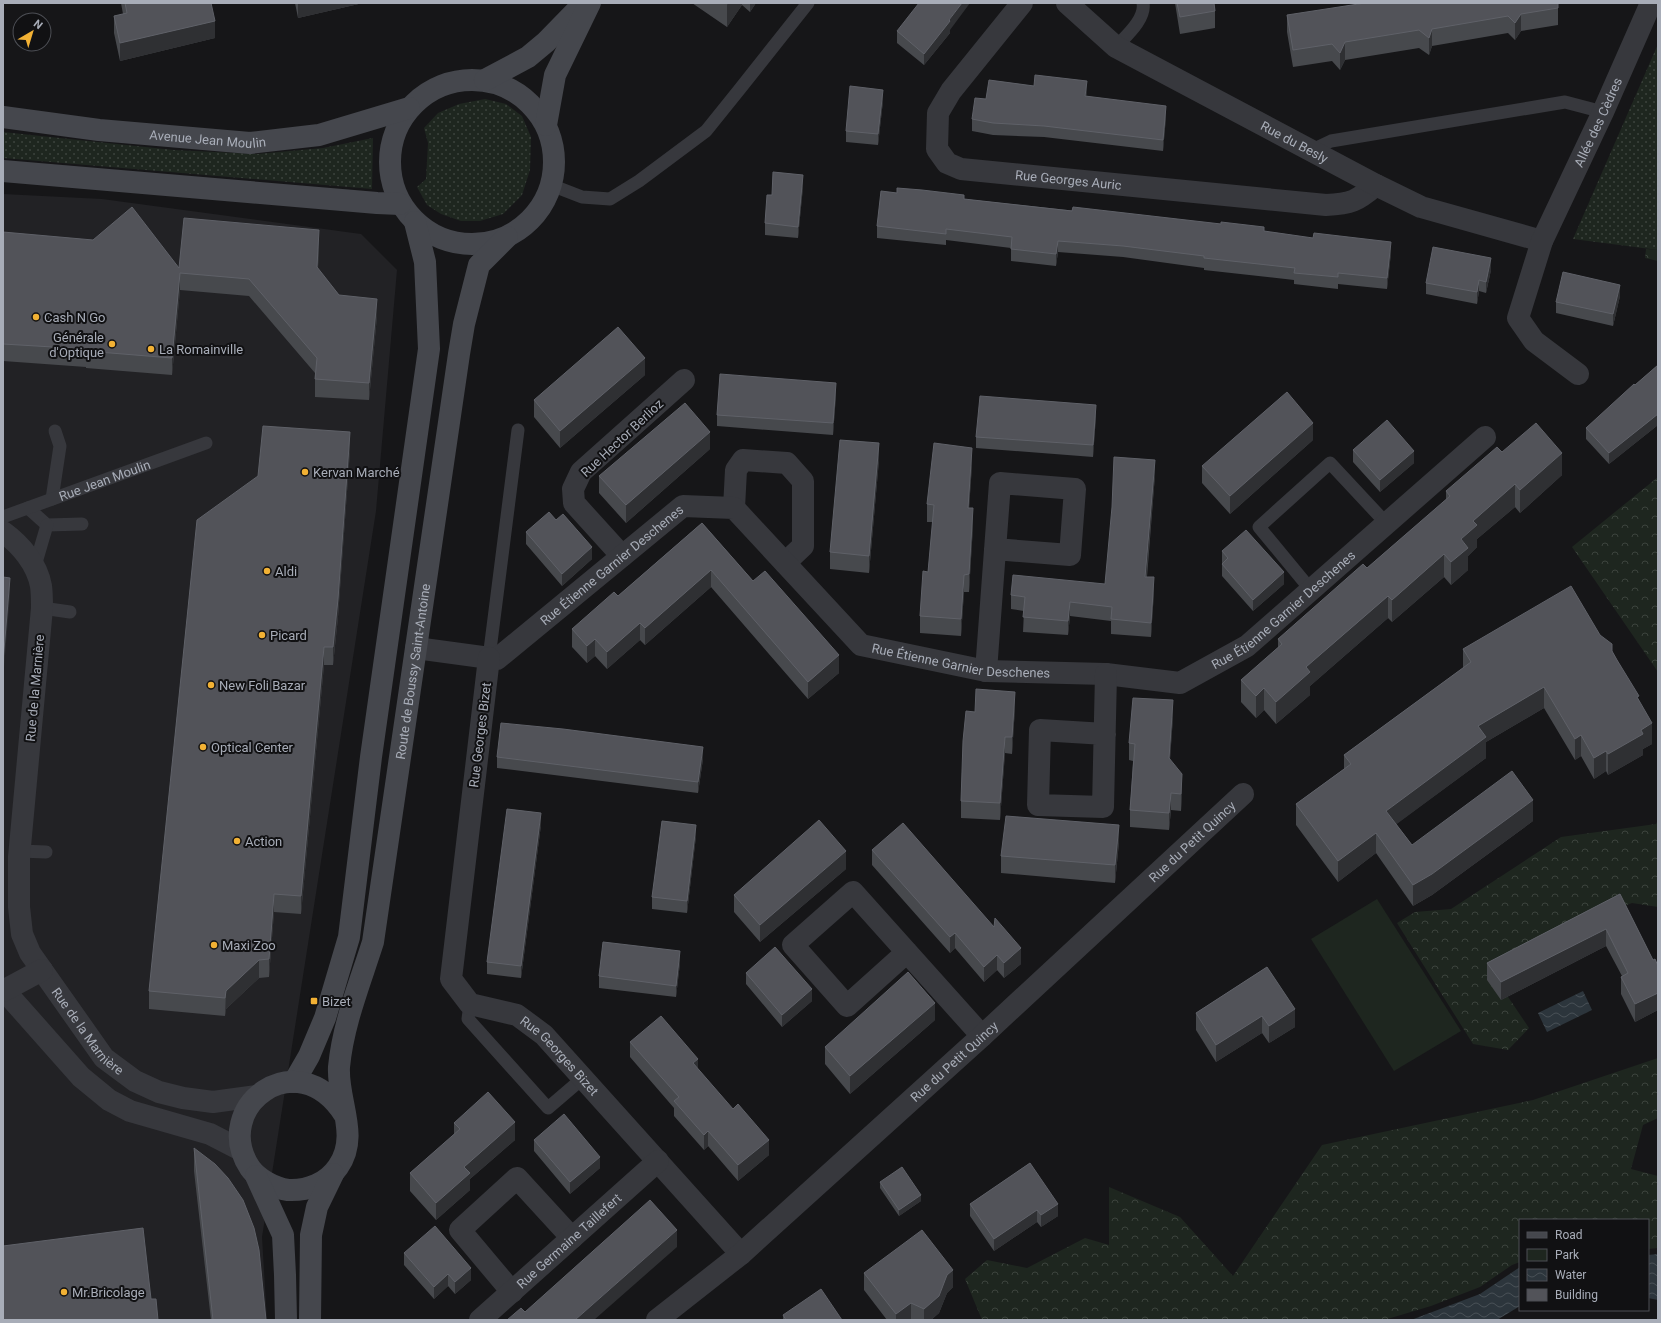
<svg xmlns="http://www.w3.org/2000/svg" width="1661" height="1323" font-family="Roboto,sans-serif">
<defs>
<pattern id="green-dots" width="8" height="8" patternUnits="userSpaceOnUse"><rect width="8" height="8" fill="#1e261f"/><path d="M2 2h.1M6 6h.1" fill="none" stroke="#3c433d" stroke-width="1.8" stroke-linecap="round"/></pattern>
<pattern id="forest-crowns" width="20" height="18" patternUnits="userSpaceOnUse"><rect width="20" height="18" fill="#1e261f"/><path d="M2 6a3 3 0 1 1 6 0M12 15a3 3 0 1 1 6 0" fill="none" stroke="#3c433d"/></pattern>
<pattern id="water-waves" width="16" height="10" patternUnits="userSpaceOnUse"><rect width="16" height="10" fill="#2c353c"/><path d="M0 5q4-4 8 0t8 0" fill="none" stroke="#485056"/></pattern>
</defs>
<rect width="100%" height="100%" fill="#161618"/>
<path fill="#222225" d="M3,194L102,199L361,234L397,270L376,511L262,1237L267,1320H3Z"/>
<path fill="url(#green-dots)" d="M1658,44V250L1573,239Z
M485,99L506,104L522,116L531,137L530,170L522,195L503,214L480,221H461L441,214L427,205L417,187L426,179L428,143L424,128L438,113L459,104Z
M3,132L174,150L257,154L323,148L373,138L372,189L3,158Z"/>
<path fill="url(#forest-crowns)" d="M1646,249L1658,250V261L1645,258Z
M1658,477V672L1572,547Z
M1658,821V907L1632,903L1523,946L1502,988L1529,1028L1508,1050L1473,1044L1397,923L1415,912L1451,909L1561,837L1656,824Z
M1658,1058V1118L1643,1125L1631,1169L1658,1176V1248L1648,1249V1220H1520V1262L1512,1265L1480,1287L1431,1306L1384,1320H982L965,1279L987,1260L1027,1268L1085,1238L1109,1245V1187L1180,1217L1233,1276L1322,1145L1533,1100Z"/>
<path fill="#1e261f" d="M1377,899L1461,1031L1394,1071L1311,939Z"/>
<path fill="url(#water-waves)" d="M1583,991L1592,1010L1547,1032L1538,1013Z
M1658,1254V1300L1648,1298V1255Z
M1520,1267V1306L1497,1320H1411L1480,1294Z"/>
<g fill="none" stroke-linecap="round" stroke-linejoin="round">
<g stroke="#37383d" stroke-width="13">
<path d="M1116,47C1126,36 1146,19 1143,3"/>
<path d="M1312,150L1331,141L1565,102L1603,112"/>
<path d="M551,185L582,197L610,199L639,181L706,131L739,90L808,3"/>
<path d="M52,499L60,446L55,431"/>
<path d="M28,508L47,525L82,524"/>
<path id="s1" d="M3,517L206,443"/>
<path d="M35,566L47,525"/>
<path d="M1311,590L1259,527L1330,463L1386,523"/>
<path d="M42,608L70,612"/>
<path d="M489,658L518,430"/>
<path d="M20,851L46,852"/>
<path d="M470,1004L468,1019L548,1108L583,1078"/>
</g>
<g stroke="#37383d" stroke-width="22">
<path id="s2" d="M1022,3L951,91L938,113L937,149L947,163L961,169L1326,205C1351,204 1357,201 1376,185"/>
<path id="s3" d="M1067,3L1116,47L1376,185L1421,207L1542,241"/>
<path id="s4" d="M1578,374L1534,341L1518,318L1542,241L1603,112L1651,3"/>
<path d="M734,508L736,470L743,460L787,463L803,481V546L785,563"/>
<path id="s5" d="M3,532C21,545 37,564 41,586C42,593 42,601 42,608L19,857V907L22,934L30,953L104,1058L135,1081L159,1092L183,1098L213,1102L257,1096"/>
<path d="M622,556L574,503L573,489L581,472L684,380"/>
<path id="s6" d="M416,648L497,659L683,506L734,508L861,645L986,671L1106,674L1180,683L1247,646L1485,437"/>
<path id="s7" d="M489,658L451,979L470,1004L517,1015L544,1035L741,1254"/>
<path d="M986,671L1000,483L1075,489L1070,555L995,549"/>
<path d="M1105,734L1040,730L1038,805L1103,807L1106,674"/>
<path d="M907,952L847,1006L793,945L853,892L982,1036"/>
<path d="M3,989L81,1077L109,1100L130,1111L210,1134L241,1150"/>
<path d="M3,991L42,970"/>
<path d="M512,1292L460,1230L517,1178L572,1238"/>
<path id="s8" d="M480,1320L658,1161"/>
<path id="s9" d="M657,1320L741,1254L982,1036L1243,794"/>
</g>
<g stroke="#45474d" stroke-width="22">
<circle cx="472" cy="162" r="82"/>
<path d="M485,80L528,57L546,42L583,4"/>
<path id="s10" d="M3,117L99,130L250,143L319,135L409,108"/>
<path d="M546,125L555,75L590,3"/>
<path d="M3,171L377,203L400,204"/>
<path d="M294,1082L309,1056L325,1018L349,937L371,757L429,349L425,262L415,222"/>
<path id="s11" d="M344,1114C297,1041 210,1107 250,1168C258,1179 274,1188 288,1190C308,1191 327,1183 338,1167C360,1136 337,1101 339,1067C343,1024 360,983 373,942L459,354L464,324L479,265L507,237"/>
<path d="M256,1176L283,1235L285,1275L286,1320"/>
<path d="M310,1320L311,1235L317,1207L333,1174"/>
</g>
</g>
<path fill="#47494d" d="M121,3H211L215,38L120,61L114,33V16L123,14Z
M295,3H363L298,18Z
M692,3H756L750,12L742,5L727,27Z
M1175,3H1214L1215,11V28L1180,34Z
M1558,8V25L1521,31L1515,40L1508,33L1432,46L1429,55L1419,48L1345,60L1340,70L1332,61L1293,67L1287,32V15Z
M950,30V33L924,65L897,43V31Z
M1087,92L1086,96L1166,117L1163,151L1044,137L993,135L972,131V119L986,99Z
M883,101L878,145L846,142V131Z
M803,187L798,238L765,235V223L772,195Z
M897,193L964,199L1264,231L1391,253L1387,289L1338,284V289L1294,284V280L1204,270V268L1123,257L1058,252L1056,266L1011,261V248L946,240V245L877,238V226Z
M3,232L179,268L319,247L318,269L339,295L377,316L369,400L315,397V373L249,296L180,290L172,375L86,368V367L3,361Z
M1491,270L1486,293L1479,291L1477,304L1426,294V283Z
M1620,296L1613,326L1556,313V302Z
M1658,365V425L1609,464L1586,439V428Z
M645,375L560,448L534,417V400Z
M836,395L833,435L717,426V415Z
M1096,416L1093,457L976,448V437Z
M1313,440L1230,514L1202,483V466Z
M710,449L626,523L599,493V476Z
M350,450L338,617L333,665H324L301,914L274,912L269,977L259,978L226,1009L225,1016L149,1009V991Z
M1353,450L1414,463L1380,492L1353,462Z
M1502,452L1562,475L1520,513L1515,507L1477,539V547L1468,556V570L1451,585L1444,577L1392,622L1388,618L1310,686V695L1276,724L1264,710L1256,718L1241,702V680L1278,648V639L1367,568L1446,500V491Z
M879,460L869,573L830,569V552Z
M972,465L969,508L973,526L969,592H964L961,636L920,633V616L928,572L933,522H927V504Z
M1155,475L1147,577L1154,592L1151,637L1111,634V621L1070,616L1068,635L1023,632L1024,611L1011,609V595L1105,584Z
M702,523L753,581L839,673L808,699L711,587L645,645L640,640L607,669L595,656L587,663L572,647V629L618,596Z
M526,532L592,559L562,586L526,544Z
M1222,551L1284,584L1253,611L1222,576V564H1223L1222,563Z
M1600,635L1612,651L1617,660L1639,701L1652,744L1643,749V755L1608,775L1606,771L1594,779L1581,756L1575,760L1544,708L1486,742V758L1396,824L1412,845L1533,821L1432,895L1413,906L1376,853L1338,882L1296,825V804L1344,769V755L1463,668V649Z
M1015,708L1012,754L1005,753L1000,820L961,818V801L975,712Z
M1173,717L1170,759L1182,791L1181,811L1171,810L1169,830L1130,827V810L1133,761L1129,760V743Z
M497,757L703,759L698,793L497,768Z
M541,825L521,978L487,974V962Z
M696,836L687,913L652,909V897Z
M1119,842L1115,883L1001,873V856Z
M872,850L1021,964L1004,978L997,970L984,982L955,948L950,953L872,865Z
M846,869L760,942L734,912V895Z
M1620,894L1653,960L1658,966V1010L1635,1022L1621,994V977L1622,976L1606,946L1501,1000L1487,980V963Z
M680,963L676,997L599,988V976Z
M1267,967L1295,1027L1269,1043L1262,1033L1216,1062L1196,1030V1013Z
M746,973L812,1001L782,1027L746,984Z
M935,1020L850,1094L825,1064V1047Z
M630,1042L698,1069L769,1155L738,1181L708,1146L704,1150L674,1116V1108L630,1057Z
M454,1123L515,1140L470,1179V1190L436,1220L410,1191V1173L454,1135Z
M534,1140L600,1168L570,1194L534,1151Z
M194,1148L266,1320H211L194,1171Z
M1030,1163L1058,1216L1041,1227L1037,1222L994,1251L970,1216V1204Z
M880,1182L921,1201L899,1216L880,1188Z
M404,1253L471,1280L455,1294L448,1286L434,1299L404,1265Z
M864,1273L953,1287L947,1293L939,1313L931,1320H887L864,1290Z
M783,1315L842,1320H783Z"/>
<path fill="#2f3033" d="M301,3H363L298,18V4Z
M728,3H742V5L727,27V5Z
M750,3H756L750,12Z
M962,3H970L950,30V33L924,65V54Z
M1521,14V31L1515,40V23Z
M215,21V38L120,61V43Z
M1432,29V46L1429,55V38Z
M1345,42V60L1340,70V53Z
M1087,81V92L1085,108V96Z
M883,90V101L878,145V134Z
M1166,106V117L1163,151V140Z
M803,175V187L798,238V227Z
M319,230V247L317,285V267Z
M1058,241V252L1056,266V254Z
M1391,242V253L1387,289V278Z
M1491,258V270L1486,293V282Z
M180,273V290L172,375V358Z
M1479,280V291L1477,304V292Z
M1620,285V296L1613,326V314Z
M377,299V316L369,400V383Z
M645,358V375L560,448V431Z
M836,383V395L833,435V423Z
M1096,405V416L1093,457V445Z
M1658,414V425L1609,464V453Z
M1313,423V440L1230,514V496Z
M350,432V450L338,617L333,665V647Z
M710,432V449L626,523V505Z
M879,443V460L869,573V556Z
M972,448V465L968,526V508Z
M1414,451V463L1380,492V480Z
M1562,453V475L1520,513V490Z
M1155,460V475L1145,591V577Z
M1515,484V507L1477,539V547L1468,556V570L1451,585V562L1461,539L1473,521Z
M973,508V526L969,592V574Z
M592,547V559L562,586V574Z
M1444,554V577L1392,622V600Z
M711,570V587L645,645V628Z
M1284,572V584L1253,611V600Z
M964,575V592L961,636V619Z
M1154,577V592L1151,637V623Z
M10,578V595L3,680V662Z
M1388,596V618L1310,686V695L1276,724V702L1306,667Z
M1070,602V616L1068,635V621Z
M640,623V640L607,669V652Z
M595,639V656L587,663V646Z
M324,647V665L301,914V896Z
M839,655V673L808,699V682Z
M1544,687V708L1486,742V758L1386,832V811L1478,726Z
M1264,688V710L1256,718V696Z
M1015,692V708L1012,754V737Z
M1173,700V717L1169,775V758Z
M1652,723V744L1643,749V755L1608,775V754L1641,730Z
M1581,735V756L1575,760V739Z
M1005,737V753L1000,820V803Z
M703,747V759L698,793V782Z
M1606,751V771L1594,779V758Z
M1182,774V791L1181,811V794Z
M1171,793V810L1169,830V813Z
M1533,800V821L1432,895L1413,906V885Z
M541,813V825L521,978V966Z
M696,825V836L687,913V901Z
M1119,825V842L1115,883V865Z
M1376,833V853L1338,882V861Z
M846,851V869L760,942V925Z
M274,894V912L269,977V959Z
M1606,929V946L1501,1000V982Z
M955,933V948L950,953V937Z
M1021,948V964L1004,978V963Z
M680,951V963L676,997V986Z
M997,955V970L984,982V967Z
M259,960V978L226,1009L225,1016L226,991Z
M812,989V1001L782,1027V1015Z
M1658,993V1010L1635,1022V1004Z
M935,1003V1020L850,1094V1076Z
M1295,1009V1027L1269,1043V1026Z
M1262,1016V1033L1216,1062V1045Z
M698,1059V1074L693,1063Z
M515,1122V1140L470,1179V1190L436,1220V1203L464,1167Z
M708,1131V1146L704,1150V1135Z
M769,1140V1155L738,1181V1165Z
M600,1157V1168L570,1194V1182Z
M921,1195V1201L899,1216V1210Z
M1058,1204V1216L1041,1227V1215Z
M1037,1210V1222L994,1251V1239Z
M677,1230V1247L594,1320H575Z
M471,1268V1280L455,1294V1282Z
M953,1270V1287L947,1293L939,1313L931,1320H924V1309L947,1275Z
M448,1274V1286L434,1299V1287Z
M911,1303V1320H896V1314Z"/>
<path fill="#525359" stroke="#5f6168" d="M125,3H211L215,21L120,43L114,16L127,13Z
M919,3H962L949,20L950,21L924,54L897,31Z
M1177,3H1214L1215,11L1180,17Z
M1365,3H1558V8L1521,14L1515,23L1508,16L1432,29L1429,38L1419,30L1345,42L1340,53L1332,44L1293,50L1287,15Z
M1035,75L1087,81L1085,96L1166,106L1163,140L1044,126L993,123L972,119L975,98L986,99L989,80L1034,86Z
M850,86L883,90L878,134L846,131Z
M773,172L803,175L798,227L765,223L767,195H772Z
M897,188L922,190L964,195V199L1072,211L1073,207L1221,224V222L1264,227V231L1313,238L1314,233L1391,242L1387,278L1338,273V277L1294,273L1295,268L1204,258V256L1123,246L1058,241L1056,254L1011,249L1012,237L946,229V234L877,226L881,191L897,193Z
M132,207L179,268L184,218L319,230L317,267L339,295L377,299L369,383L315,379L317,358L249,279L180,273L172,358L86,351V349L3,344V232L93,240Z
M1433,247L1491,258L1486,282L1479,280L1477,292L1426,283Z
M1563,272L1620,285L1613,314L1556,302Z
M618,327L645,358L560,431L534,400Z
M1658,365V414L1609,453L1586,428L1634,384L1635,385Z
M720,374L836,383L833,423L717,415Z
M1287,392L1313,423L1230,496L1202,466Z
M980,396L1096,405L1093,445L976,437Z
M685,403L710,432L626,505L599,476Z
M1387,420L1414,451L1380,480L1353,450Z
M1536,423L1562,453L1520,490L1515,484L1473,521L1477,525L1461,539L1468,548L1451,562L1444,554L1392,600L1388,596L1306,667L1310,672L1276,702L1264,688L1256,696L1241,680L1282,644L1278,639L1363,564L1367,568L1450,496L1446,491L1497,447L1502,452Z
M263,426L350,432L338,599L333,647H324L301,896L274,894L269,959L259,960L226,991L225,998L149,991L197,520L258,476Z
M840,440L879,443L869,556L830,552Z
M934,443L972,448L968,508H973L969,574L964,575L961,619L920,616L923,571L928,572L934,505L927,504Z
M1114,457L1155,460L1145,577H1154L1151,623L1111,619L1112,607L1070,602L1068,621L1023,617L1025,597L1011,595L1013,575L1105,584L1112,507Z
M549,512L556,520L563,514L592,547L562,574L526,532Z
M702,523L753,581L765,571L839,655L808,682L711,570L645,628L640,623L607,652L595,639L587,646L572,629L614,592L618,596Z
M1246,530L1284,572L1253,600L1222,564L1228,558L1222,551Z
M3,577L10,578L3,662Z
M1571,586L1600,635L1612,644V651L1617,660L1639,696L1637,697L1652,723L1641,730L1643,734L1608,754L1606,751L1594,758L1581,735L1575,739L1544,687L1478,726L1486,737L1386,811L1412,845L1512,771L1533,800L1432,874L1413,885L1376,833L1338,861L1296,804L1351,764L1344,755L1471,662L1463,649Z
M976,689L1015,692L1012,737H1005L1000,803L961,801L963,741L966,711L975,712Z
M1133,698L1173,700L1169,758L1182,774L1181,794L1171,793L1169,813L1130,810L1135,744L1129,743Z
M501,723L563,729L703,747L698,782L497,757Z
M507,809L541,813L521,966L487,962Z
M1006,816L1119,825L1115,865L1001,856Z
M819,820L846,851L760,925L734,895Z
M662,821L696,825L687,901L652,897Z
M903,823L994,927L995,918L1021,948L1004,963L997,955L984,967L955,933L950,937L872,850Z
M1620,894L1653,960L1655,959L1658,966V993L1635,1004L1621,977L1628,973L1606,929L1501,982L1487,963Z
M603,942L680,951L676,986L599,976Z
M775,947L812,989L782,1015L746,973Z
M1267,967L1295,1009L1269,1026L1262,1016L1216,1045L1196,1013Z
M908,972L935,1003L850,1076L825,1047Z
M661,1016L698,1059L693,1063L733,1109L738,1104L769,1140L738,1165L708,1131L704,1135L674,1101L679,1097L630,1042Z
M488,1092L515,1122L464,1167L470,1173L436,1203L410,1173L460,1129L454,1123Z
M564,1114L600,1157L570,1182L534,1140Z
M194,1148L215,1164L228,1178L243,1200L254,1228L259,1250L266,1320H213Z
M1030,1163L1058,1204L1041,1215L1037,1210L994,1239L970,1204Z
M902,1167L921,1195L899,1210L880,1182Z
M650,1200L677,1230L575,1320H507L521,1308L525,1312Z
M435,1226L471,1268L455,1282L448,1274L434,1287L404,1253Z
M143,1228L151,1299H156L158,1320H3V1246Z
M922,1230L953,1270L947,1275L939,1296L924,1309L911,1303L896,1314L864,1273Z
M821,1289L842,1320H786L783,1315Z"/>
<g fill="#f2b134" stroke="#111113" stroke-width="1.5">
<circle cx="36" cy="317" r="4"/>
<circle cx="112" cy="344" r="4"/>
<circle cx="151" cy="349" r="4"/>
<circle cx="305" cy="472" r="4"/>
<circle cx="267" cy="571" r="4"/>
<circle cx="262" cy="635" r="4"/>
<circle cx="211" cy="685" r="4"/>
<circle cx="203" cy="747" r="4"/>
<circle cx="237" cy="841" r="4"/>
<circle cx="214" cy="945" r="4"/>
<rect x="310" y="997" width="8" height="8" rx="2"/>
<circle cx="64" cy="1292" r="4"/>
</g>
<g text-anchor="middle" dominant-baseline="central" stroke-width="4" stroke-linejoin="round" paint-order="stroke">
<g font-size="13" fill="#a8adb8" stroke="#111113">
<text stroke="none"><textPath href="#s4" startOffset="295">Allée des Cèdres</textPath></text>
<text stroke="none"><textPath href="#s10" startOffset="206">Avenue Jean Moulin</textPath></text>
<text stroke="none"><textPath href="#s3" startOffset="268">Rue du Besly</textPath></text>
<text stroke="none"><textPath href="#s2" startOffset="315">Rue Georges Auric</textPath></text>
<text transform="translate(622 438) rotate(-43)">Rue Hector Berlioz</text>
<text stroke="none"><textPath href="#s1" startOffset="108">Rue Jean Moulin</textPath></text>
<text stroke="none"><textPath href="#s6" startOffset="230">Rue Étienne Garnier Deschenes</textPath></text>
<text stroke="none"><textPath href="#s6" startOffset="1010">Rue Étienne Garnier Deschenes</textPath></text>
<text stroke="none"><textPath href="#s6" startOffset="662">Rue Étienne Garnier Deschenes</textPath></text>
<text stroke="none"><textPath href="#s11" startOffset="789">Route de Boussy Saint-Antoine</textPath></text>
<text transform="translate(35 688) rotate(-85)">Rue de la Marnière</text>
<text transform="translate(480 735) rotate(-83)">Rue Georges Bizet</text>
<text stroke="none"><textPath href="#s9" startOffset="718">Rue du Petit Quincy</textPath></text>
<text stroke="none"><textPath href="#s5" startOffset="535">Rue de la Marnière</textPath></text>
<text stroke="none"><textPath href="#s7" startOffset="462">Rue Georges Bizet</textPath></text>
<text stroke="none"><textPath href="#s9" startOffset="394">Rue du Petit Quincy</textPath></text>
<text stroke="none"><textPath href="#s8" startOffset="119">Rue Germaine Taillefert</textPath></text>
</g>
<g font-size="13" fill="#a8adb8" stroke="#111113" text-anchor="start">
<text x="44" y="317">Cash N Go</text>
<text x="104" y="337" text-anchor="end">Générale<tspan x="104" dy="15">d'Optique</tspan></text>
<text x="159" y="349">La Romainville</text>
<text x="313" y="472">Kervan Marché</text>
<text x="275" y="571">Aldi</text>
<text x="270" y="635">Picard</text>
<text x="219" y="685">New Foli Bazar</text>
<text x="211" y="747">Optical Center</text>
<text x="245" y="841">Action</text>
<text x="222" y="945">Maxi Zoo</text>
<text x="322" y="1001">Bizet</text>
<text x="72" y="1292">Mr.Bricolage</text>
</g>
</g>
<rect width="1661" height="1323" fill="none" stroke="#a8adb8" stroke-width="8"/>
<rect x="1519" y="1219" width="130" height="92" fill="#111113" stroke="#4d4f55"/>
<rect x="1527" y="1232" width="20" height="6" fill="#45474d" stroke="#4d4f55"/>
<text x="1555" y="1239" font-size="12" fill="#a8adb8">Road</text>
<rect x="1527" y="1249" width="20" height="12" fill="#1e261f" stroke="#4d4f55"/>
<text x="1555" y="1259" font-size="12" fill="#a8adb8">Park</text>
<rect x="1527" y="1269" width="20" height="12" fill="url(#water-waves)" stroke="#4d4f55"/>
<text x="1555" y="1279" font-size="12" fill="#a8adb8">Water</text>
<rect x="1527" y="1289" width="20" height="12" fill="#525359" stroke="#4d4f55"/>
<text x="1555" y="1299" font-size="12" fill="#a8adb8">Building</text>
<g transform="translate(32 32) rotate(38)"><circle r="19" fill="#111113" stroke="#4d4f55"/>
<path d="M0-3L7 15L0 10L-7 15Z" fill="#f2b134"/>
<text y="-6" font-size="11" font-weight="bold" text-anchor="middle" fill="#a8adb8">N</text>
</g>
</svg>
